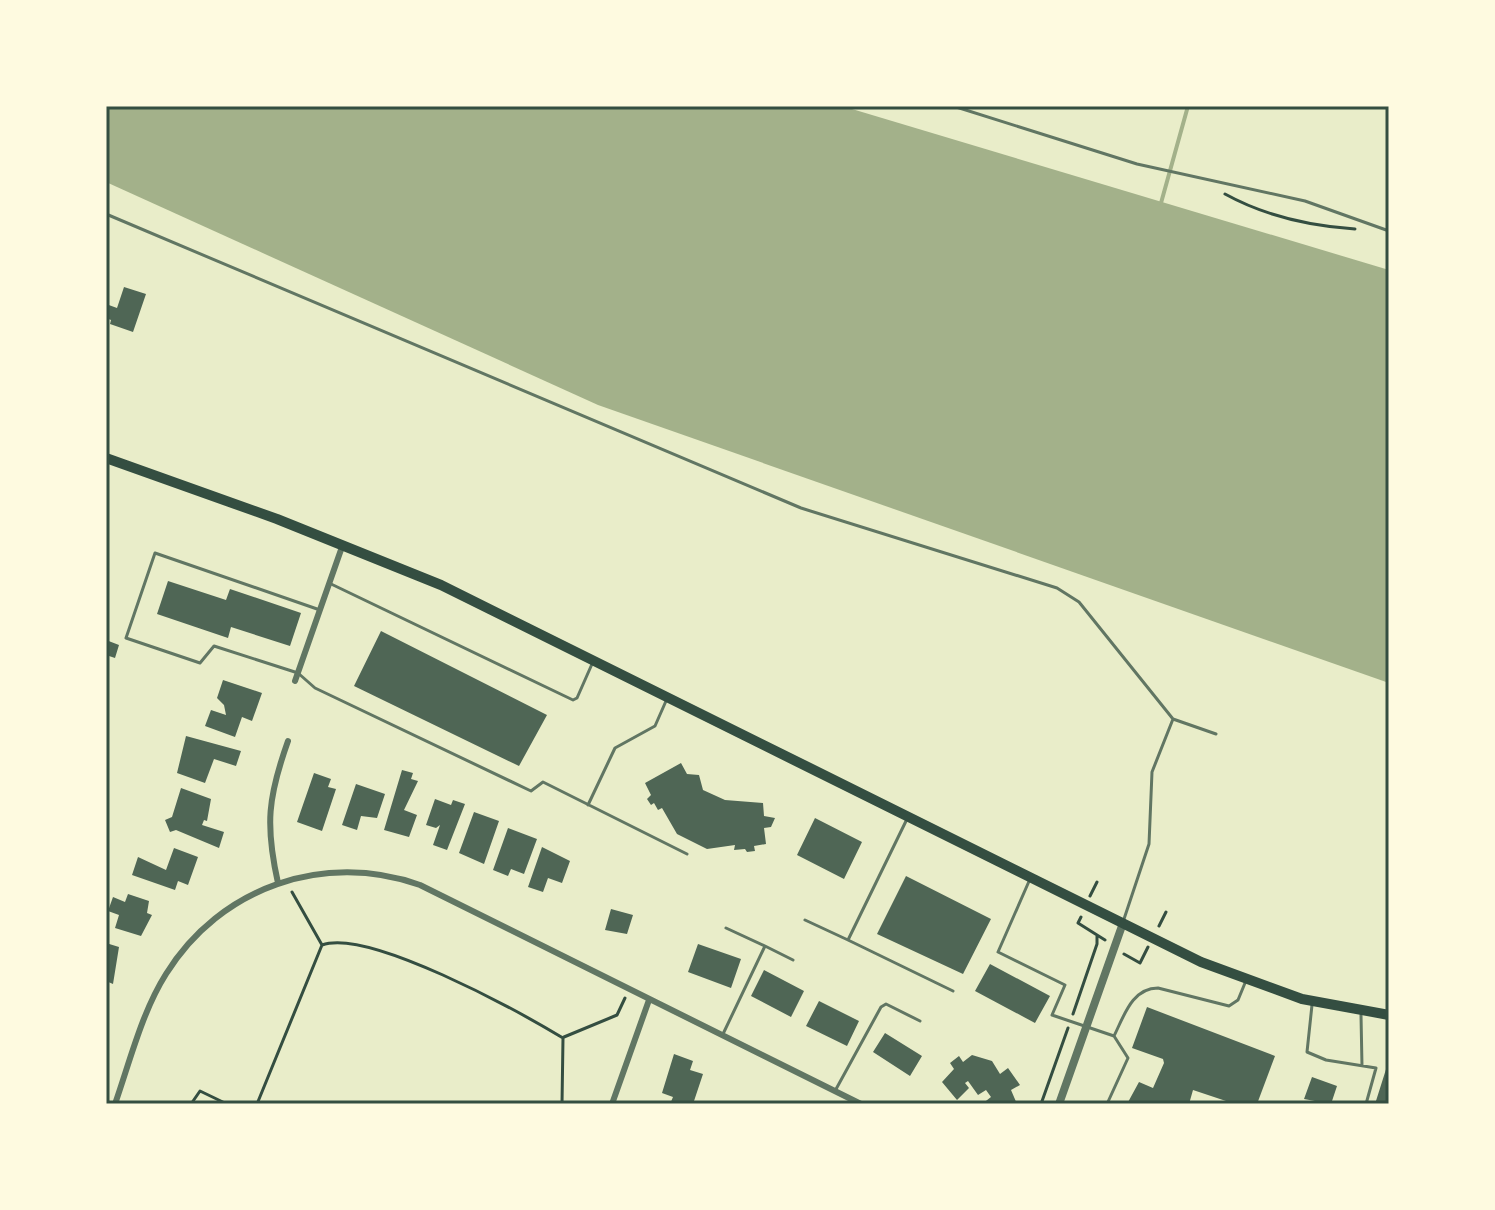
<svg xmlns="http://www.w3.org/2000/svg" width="1495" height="1210" font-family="'Fira Sans',sans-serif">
<rect width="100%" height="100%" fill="#e9edc9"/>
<path fill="#a3b18a" d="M106,106H842L1389,270V683L598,405L106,182Z"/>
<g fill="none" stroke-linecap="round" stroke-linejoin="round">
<path stroke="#a3b18a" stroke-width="4" d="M1161,203L1188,106"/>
</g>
<path fill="#4f6655" d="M124,287L146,294L133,332L110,324L111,320L106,318V304L117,308Z
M168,581L226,600L230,589L301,613L290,646L231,627L228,638L157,614Z
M381,631L547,715L519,766L354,686Z
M106,640L119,645L115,658L106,655Z
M223,680L262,693L252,721L242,717L235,737L205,726L211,710L226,715L224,705L217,698Z
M186,736L241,751L236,766L214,759L205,783L177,773Z
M681,763L687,774L699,775L703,790L725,800L763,803L764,816L775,818L771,827L764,828L766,844L754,846L755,851L747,852L745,849L734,850L735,845L707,849L677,834L662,808L658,810L654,803L651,805L647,799L651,795L645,783Z
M402,770L413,773L411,779L418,781L404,810L417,815L409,837L384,830Z
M314,773L331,779L328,787L336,789L322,831L297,822Z
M356,784L385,794L377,818L361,816L357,830L342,825Z
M181,788L211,799L207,821L204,820L202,825L224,832L219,848L176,830L170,832L165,820L172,817Z
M435,799L451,805L453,800L465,804L447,850L433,845L440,825L436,828L426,825Z
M474,812L499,821L484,864L459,853Z
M815,818L862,842L844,879L797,855Z
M508,828L537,839L524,874L511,869L508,876L493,870Z
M542,847L570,861L562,883L548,878L543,892L528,887Z
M174,848L198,857L188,885L178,881L175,890L132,875L138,857L166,870Z
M906,876L991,919L963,974L877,934Z
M128,894L149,901L147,913L152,915L141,936L115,928L119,915L108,911L113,897L125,902Z
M611,909L633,915L627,934L605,930Z
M106,943L119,947L113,984L106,981Z
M698,944L741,959L731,988L688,972Z
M990,964L1050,996L1035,1023L975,991Z
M764,970L804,991L791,1017L751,996Z
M819,1001L859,1021L847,1046L806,1026Z
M1147,1007L1275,1056L1257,1104H1235L1193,1090L1189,1104H1127L1139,1082L1153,1088L1164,1063L1163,1059L1132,1048Z
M885,1033L922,1056L910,1076L873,1052Z
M674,1054L693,1061L690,1070L703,1074L693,1104H670L673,1097L662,1093Z
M972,1055L992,1061L1000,1074L1008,1068L1020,1085L1011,1090L1017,1104H982L991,1097L986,1090L978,1095L968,1081L965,1083L969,1088L957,1100L942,1082L954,1069L950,1063L959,1056L963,1062Z
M1388,1063L1389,1104H1375Z
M1312,1077L1337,1086L1331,1104L1304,1099Z"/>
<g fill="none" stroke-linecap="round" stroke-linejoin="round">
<path stroke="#344e41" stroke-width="3" d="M1225,194C1265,216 1310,226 1355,229
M292,892L322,945
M1090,896L1097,882
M1081,917L1078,923L1097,935
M1159,926L1166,912
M1124,954L1140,963L1148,947
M1073,1014L1097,944V935L1105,940
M564,1037L617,1015L625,998
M191,1104L200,1091L227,1104
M257,1104L322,945C368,928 518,1011 563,1038L562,1104
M1041,1104L1068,1028"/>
<path stroke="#617663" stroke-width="3" d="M953,106L1137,164L1305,201L1389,231
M106,214L801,508L1057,588L1079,602L1173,719L1216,734
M329,583L573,700L577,698L592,664
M320,610L155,553L126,638L200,663L214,646L298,673L315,688L531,791L543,782L687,854
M588,805L615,748L655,726L666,701
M907,819L848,940L953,991
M1030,879L998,952L1065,985L1052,1015L1114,1036
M805,920L848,940
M1123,922L1149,844L1152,772L1173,719
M765,946L793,960
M1312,1005L1307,1052L1326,1060L1376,1068L1366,1104
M1361,1015L1362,1066
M723,1034L765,946L726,928
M835,1091L881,1007L886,1004L920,1021
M1107,1104L1128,1058L1114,1036C1124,1016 1132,988 1158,988L1229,1006L1238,1000L1245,983"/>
<path stroke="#617663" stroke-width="6" d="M295,681L343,544
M278,883C265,825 268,797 288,741
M115,1104C130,1061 142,1012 166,974C220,887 324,851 420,885L861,1104
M612,1104L649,1000"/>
<path stroke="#617663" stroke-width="8" d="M1059,1104L1123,923"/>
<path stroke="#344e41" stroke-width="10" d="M106,458L277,519L441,585L1201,962L1302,999L1389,1015"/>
</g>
<rect width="1495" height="1210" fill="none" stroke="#fefae0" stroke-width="216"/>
<rect x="108" y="108" width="1279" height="994" fill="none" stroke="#344e41" stroke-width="3"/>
</svg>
